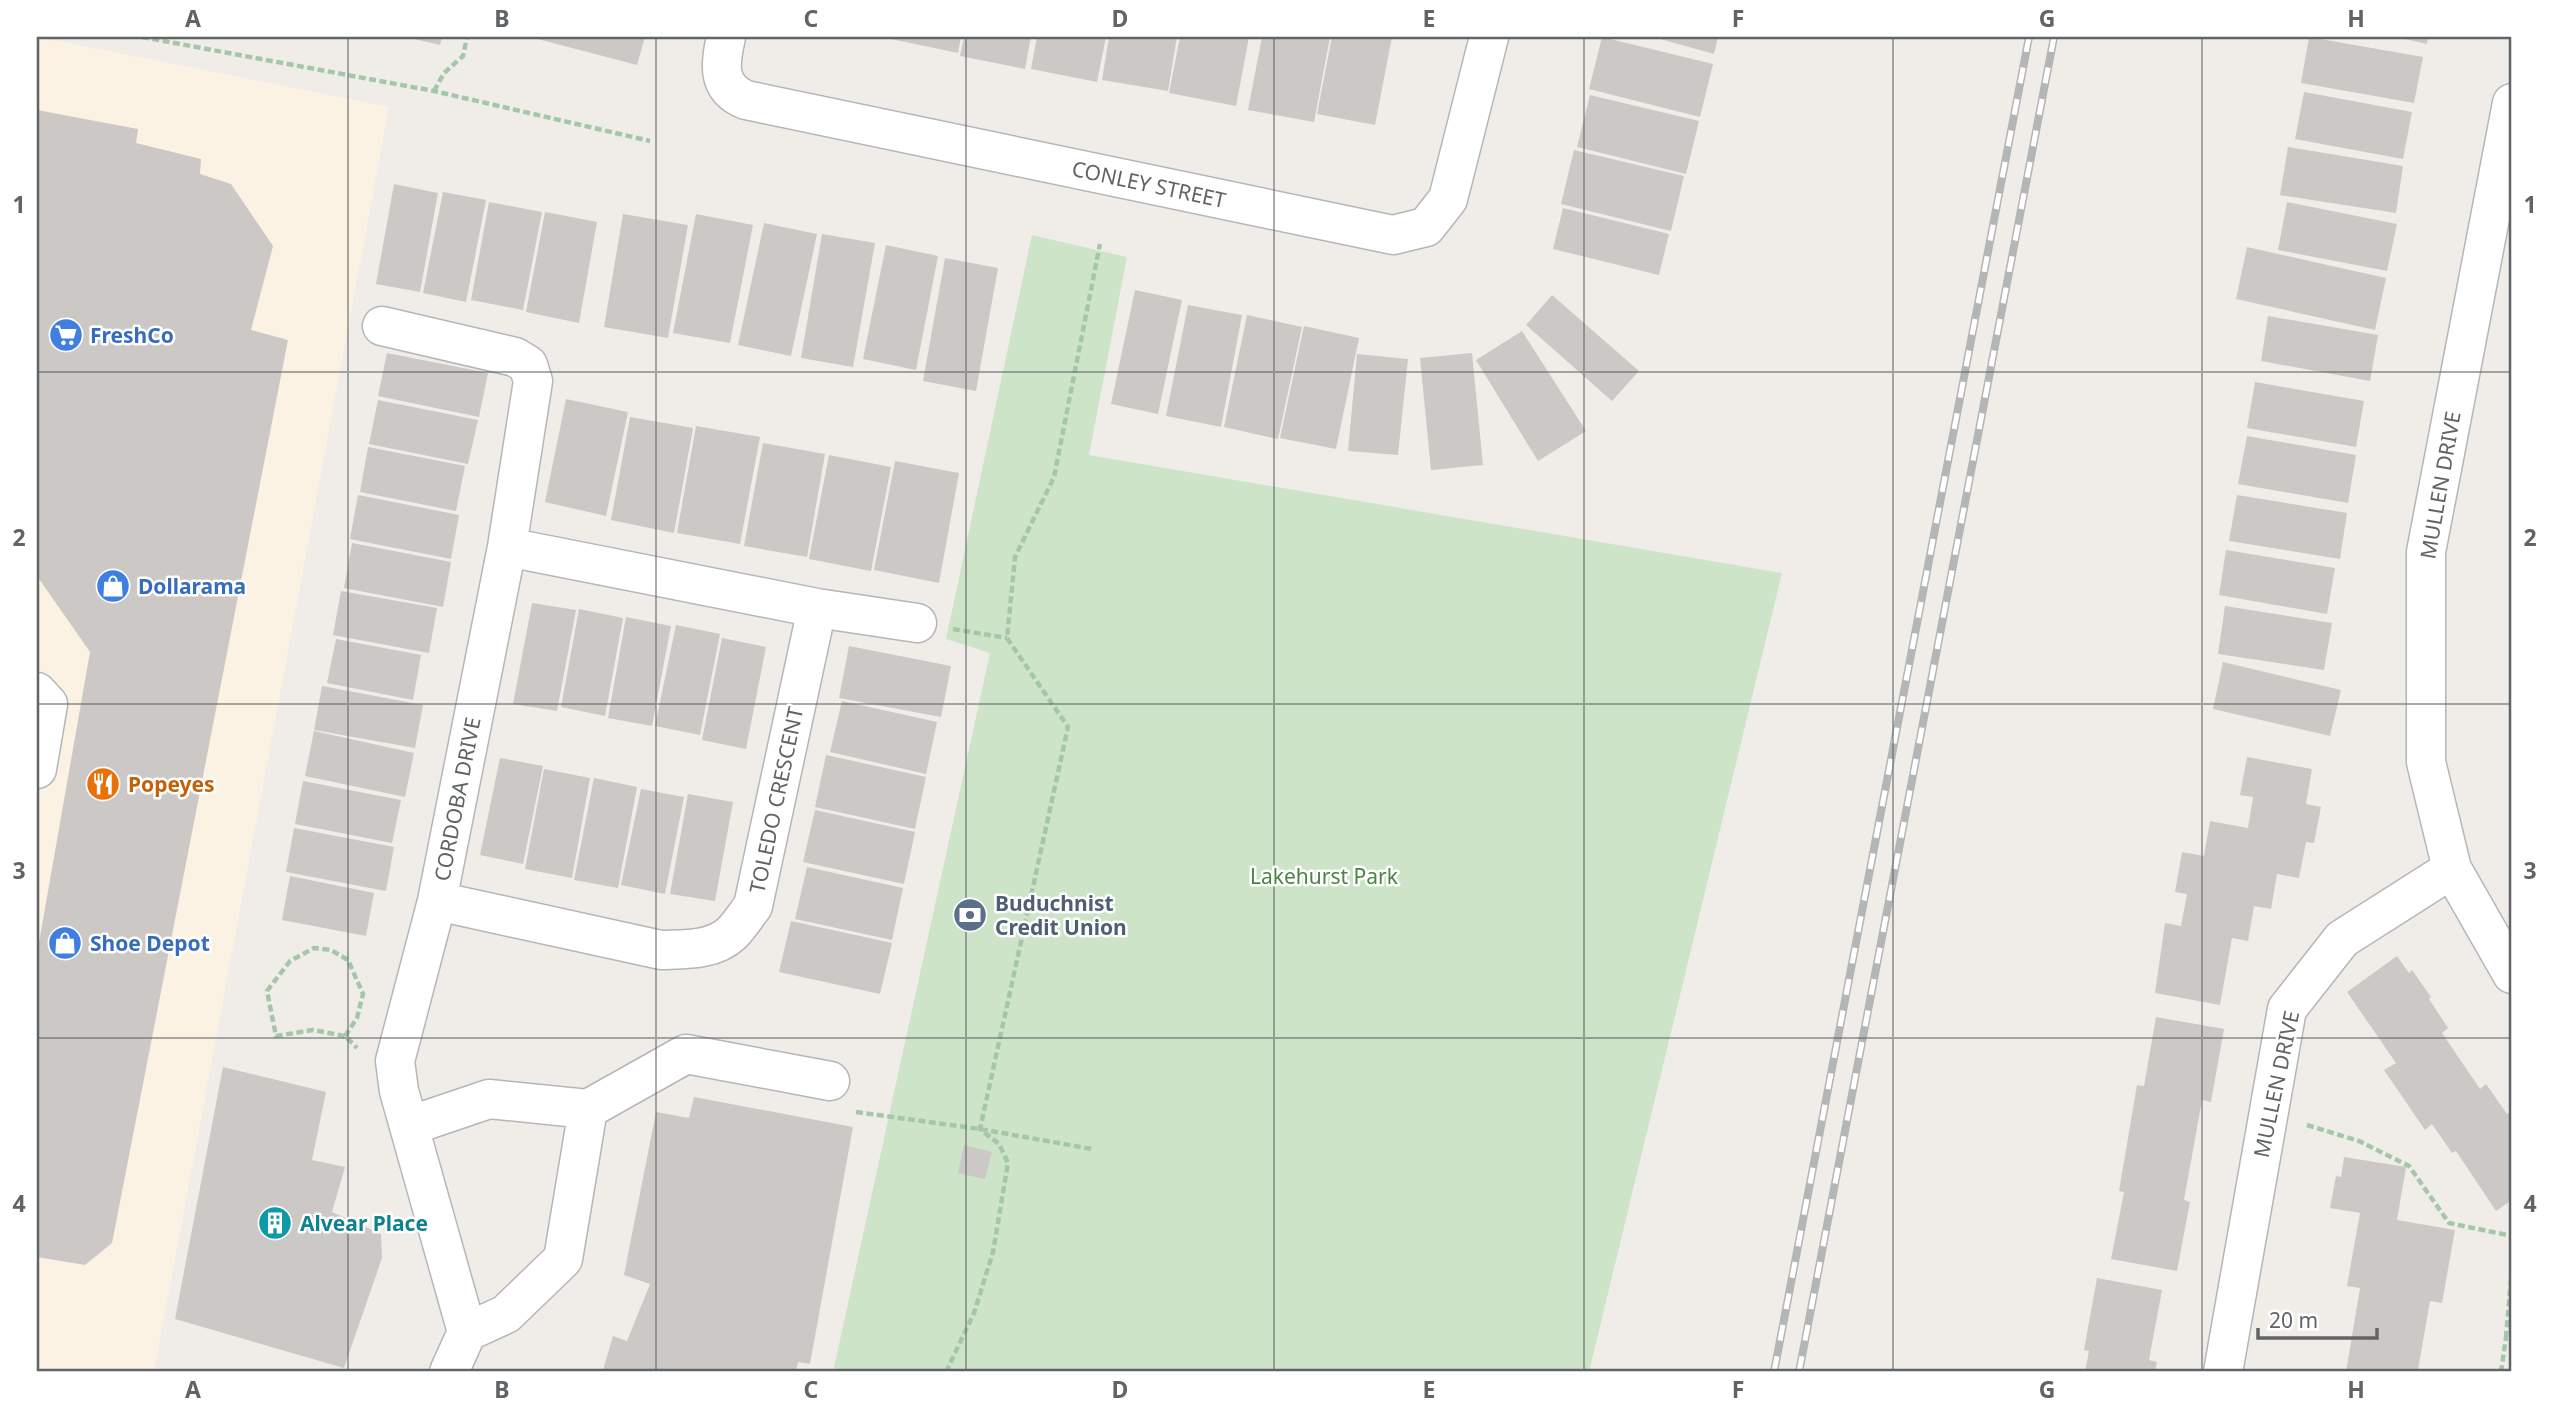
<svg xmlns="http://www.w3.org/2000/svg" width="2549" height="1409" font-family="'Noto Sans',sans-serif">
<rect width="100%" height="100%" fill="#f0ede9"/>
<path fill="#fbf2e3" d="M37,37L389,107L154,1372H37Z"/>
<path fill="#cde4c9" d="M1032,235L1127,257L1089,455L1782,573L1589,1372H833L990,653L946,639Z"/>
<path fill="#ccc8c5" d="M406,37H442L440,45Z
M530,37H645L637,65Z
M891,37H961L958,53L891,39Z
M964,37H1031L1025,69L960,56Z
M1037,37H1106L1097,82L1031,69Z
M1109,37H1177L1168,91L1102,80Z
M1180,37H1249L1236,106L1169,93Z
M1262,37H1330L1314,122L1248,110Z
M1332,37H1392L1375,125L1317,114Z
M1602,37L1713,64L1700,117L1589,89Z
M1653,37H1718L1714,54Z
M2309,37L2423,57L2414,103L2301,83Z
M2396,37H2428L2427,44Z
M2304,92L2412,112L2403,159L2295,139Z
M1590,95L1699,121L1686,174L1577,147Z
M37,110L138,129L136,143L201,159L200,174L231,184L273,246L251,330L288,340L112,1243L85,1265L37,1257V954L90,652L37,576Z
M2288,147L2403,166L2396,213L2280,195Z
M1574,150L1684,176L1671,231L1561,204Z
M394,184L438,193L420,292L376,284Z
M443,192L486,200L466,302L423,293Z
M489,202L542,212L523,310L471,300Z
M2287,202L2397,224L2387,271L2278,250Z
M1563,208L1669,234L1659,275L1553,249Z
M545,212L597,222L579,323L526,312Z
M623,214L688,225L668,338L604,327Z
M696,214L753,225L730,343L673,333Z
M764,223L817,234L791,356L738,345Z
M822,234L875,243L853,367L801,358Z
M886,245L938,256L916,370L863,359Z
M2247,247L2386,278L2375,330L2236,299Z
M945,258L998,268L976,391L923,381Z
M1135,290L1182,300L1158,414L1111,404Z
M1552,295L1639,371L1612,401L1526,325Z
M1188,305L1242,315L1221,427L1166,416Z
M1247,315L1302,327L1278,439L1224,427Z
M2268,316L2378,335L2370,381L2261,361Z
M1304,326L1359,338L1336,449L1280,438Z
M1522,331L1586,431L1538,461L1476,360Z
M387,353L488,373L479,417L378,396Z
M1472,353L1483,465L1431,470L1420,358Z
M1357,354L1408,359L1398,455L1348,451Z
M2255,382L2364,401L2356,447L2247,428Z
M566,399L628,412L606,516L545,502Z
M378,400L478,420L468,464L369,444Z
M630,417L693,428L674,533L611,520Z
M696,426L760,437L740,544L677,533Z
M2247,436L2356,455L2348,503L2238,484Z
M763,443L825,454L807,557L744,546Z
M368,447L465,466L456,511L360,492Z
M829,455L891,467L871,571L809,559Z
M895,461L959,473L939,583L874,570Z
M358,495L459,515L451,559L350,539Z
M2237,495L2347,513L2340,559L2229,541Z
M352,543L451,562L443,607L344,588Z
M2226,550L2335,568L2327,614L2219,595Z
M341,591L437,608L429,653L333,635Z
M532,603L576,610L557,711L513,704Z
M2225,606L2332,623L2324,670L2218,654Z
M579,609L623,618L605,716L561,707Z
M626,617L671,626L652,726L608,718Z
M676,625L720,634L700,735L655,726Z
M722,638L766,647L746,749L702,740Z
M336,639L421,655L413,700L327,683Z
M849,646L951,666L941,717L839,698Z
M2223,662L2341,690L2330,736L2213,709Z
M322,686L423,705L415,748L314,730Z
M842,701L937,722L926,774L830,752Z
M314,731L414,753L405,797L305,776Z
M826,755L926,777L915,829L815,807Z
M2247,757L2312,769L2306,804L2321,807L2314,843L2306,842L2299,878L2277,874L2271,909L2254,906L2248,941L2232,938L2220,1005L2155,993L2165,923L2181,926L2187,894L2175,892L2182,852L2204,856L2210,821L2248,828L2253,797L2240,795Z
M500,758L543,766L523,864L480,855Z
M544,769L590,778L572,878L525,869Z
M594,778L637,787L618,888L574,880Z
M303,781L401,800L392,843L295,824Z
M641,789L684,797L665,894L621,885Z
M688,794L733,802L715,901L670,894Z
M815,810L915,832L904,884L803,862Z
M294,828L394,847L386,891L286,872Z
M807,867L903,888L892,940L795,919Z
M290,876L374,893L366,936L282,920Z
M791,921L892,943L880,994L779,972Z
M2397,956L2409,973L2412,970L2431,997L2429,999L2448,1028L2442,1033L2480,1089L2486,1084L2507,1114L2512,1110V1200L2496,1211L2456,1151L2452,1153L2432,1124L2425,1130L2384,1070L2396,1063L2347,992Z
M2156,1017L2224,1029L2211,1102L2202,1100L2184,1200L2190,1202L2177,1271L2111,1259L2124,1192L2119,1191L2137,1085L2144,1086Z
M223,1067L326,1092L312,1160L345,1167L332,1212L381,1234L382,1258L344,1368L175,1319Z
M694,1097L853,1127L810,1364L798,1362L796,1372H609L603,1370L613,1336L627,1341L650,1284L624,1275L656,1112L689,1118Z
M964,1145L992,1152L985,1179L958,1173Z
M2344,1157L2406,1167L2397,1220L2455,1230L2442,1303L2430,1301L2418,1370L2424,1372H2346L2360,1288L2347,1286L2360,1213L2330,1208L2336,1176L2341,1177Z
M2097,1278L2162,1290L2149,1360L2157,1362L2155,1372H2085L2089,1351L2084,1350Z"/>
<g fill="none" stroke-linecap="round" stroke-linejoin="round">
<g stroke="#b4b6b9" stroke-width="41">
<path id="minor" d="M726,37C720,63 716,88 746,100L1393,235L1426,227L1448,199L1489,37
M2512,103L2426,552V762L2452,869L2512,974
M382,326L515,357L528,365L533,381L507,547L437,901L395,1061L399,1091L467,1332L449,1372
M507,547L817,608L917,623
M37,692L48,704L37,769
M437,901L661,950C685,949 713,951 732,933C740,925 746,915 753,906L817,608
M588,1109L686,1054L830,1081
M409,1126L489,1099L588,1109L563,1259L506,1314L467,1332
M2223,1372L2287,1009L2342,939L2452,869"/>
</g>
<path stroke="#a5c7a9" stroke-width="4.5" stroke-dasharray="7 3.5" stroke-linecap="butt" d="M142,37L434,91L650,141
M434,91L444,73L463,56L467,37
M953,629L1007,638
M345,1036L357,1018L363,994L348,960L331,950L314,948L290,961L267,991L276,1036L313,1030L345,1036L357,1048
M856,1112L980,1129L1092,1149
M2307,1125L2359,1141L2409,1166L2449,1223L2512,1236
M2512,1268L2506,1337L2512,1338
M946,1372L974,1313L993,1252L1008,1163L999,1144L980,1129L1068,727L1007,638L1015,557L1054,477L1100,244
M2501,1372L2506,1337"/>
<use href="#minor" stroke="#fff" stroke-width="38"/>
<g stroke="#b4b5b5" stroke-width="8">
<path id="rail" d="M1774,1372L2029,37
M1799,1372L2054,37"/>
</g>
<use href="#rail" stroke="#fff" stroke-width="5" stroke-dasharray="16" stroke-linecap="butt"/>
</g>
<path fill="none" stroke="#606467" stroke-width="2" stroke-opacity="0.55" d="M348,37V1372M656,37V1372M966,37V1372M1274,37V1372M1584,37V1372M1893,37V1372M2202,37V1372M37,372H2512M37,704H2512M37,1038H2512"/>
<defs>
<g id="supermarket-disc" transform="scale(1.75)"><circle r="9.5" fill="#3f7fe0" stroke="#fff"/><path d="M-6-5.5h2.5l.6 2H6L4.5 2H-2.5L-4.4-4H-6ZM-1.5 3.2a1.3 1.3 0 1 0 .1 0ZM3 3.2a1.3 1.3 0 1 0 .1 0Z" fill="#fff"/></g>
<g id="shop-disc" transform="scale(1.75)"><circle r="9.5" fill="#3f7fe0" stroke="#fff"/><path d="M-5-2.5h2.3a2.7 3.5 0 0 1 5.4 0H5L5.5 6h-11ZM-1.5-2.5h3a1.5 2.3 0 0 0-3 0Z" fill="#fff"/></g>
<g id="restaurant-disc" transform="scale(1.75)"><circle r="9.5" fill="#e8710a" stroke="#fff"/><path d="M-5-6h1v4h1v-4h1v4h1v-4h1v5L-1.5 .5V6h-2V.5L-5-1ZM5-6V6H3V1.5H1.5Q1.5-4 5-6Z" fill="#fff"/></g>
<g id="bank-disc" transform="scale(1.75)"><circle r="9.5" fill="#5c6f8a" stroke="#fff"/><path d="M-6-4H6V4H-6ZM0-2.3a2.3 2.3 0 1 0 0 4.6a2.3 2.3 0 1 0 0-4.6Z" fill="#fff"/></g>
<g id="building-disc" transform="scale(1.75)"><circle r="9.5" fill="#0f9aa8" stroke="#fff"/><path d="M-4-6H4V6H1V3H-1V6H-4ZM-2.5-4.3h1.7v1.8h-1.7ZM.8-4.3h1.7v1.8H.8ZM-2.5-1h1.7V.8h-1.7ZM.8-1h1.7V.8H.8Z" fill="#fff"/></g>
</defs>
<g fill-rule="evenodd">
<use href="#supermarket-disc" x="66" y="335"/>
<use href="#shop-disc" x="113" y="586"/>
<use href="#restaurant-disc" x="103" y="784"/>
<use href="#bank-disc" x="970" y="915"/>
<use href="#shop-disc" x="65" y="943"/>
<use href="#building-disc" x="275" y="1223"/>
</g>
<g text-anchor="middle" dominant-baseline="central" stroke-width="5" stroke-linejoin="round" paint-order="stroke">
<g font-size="21" fill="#606467" stroke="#fff">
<text transform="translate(1149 184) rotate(12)">CONLEY STREET</text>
<text transform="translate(2440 485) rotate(-80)">MULLEN DRIVE</text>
<text transform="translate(457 799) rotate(-79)">CORDOBA DRIVE</text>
<text transform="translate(776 800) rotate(-78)">TOLEDO CRESCENT</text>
<text transform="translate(2276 1084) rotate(-78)">MULLEN DRIVE</text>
</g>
<g font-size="21" font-weight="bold" fill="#366cbe" stroke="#fff" text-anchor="start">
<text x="90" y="335">FreshCo</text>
<text x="138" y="586">Dollarama</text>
<text x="90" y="943">Shoe Depot</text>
</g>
<g font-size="21" font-weight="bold" fill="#c56008" stroke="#fff" text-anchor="start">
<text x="128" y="784">Popeyes</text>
</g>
<g font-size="21" fill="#498442" stroke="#fff">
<text x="1324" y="876">Lakehurst Park</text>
</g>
<g font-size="21" font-weight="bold" fill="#4e5e75" stroke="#fff" text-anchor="start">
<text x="995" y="903">Buduchnist<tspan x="995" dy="24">Credit Union</tspan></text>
</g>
<g font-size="21" font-weight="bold" fill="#0d838f" stroke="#fff" text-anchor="start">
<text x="300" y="1223">Alvear Place</text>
</g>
</g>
<rect width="2549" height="1409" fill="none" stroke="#ffffff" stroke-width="77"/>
<path d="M2258 1328v10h119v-10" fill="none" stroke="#606467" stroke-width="3.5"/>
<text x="2269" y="1328" font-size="21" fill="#606467" stroke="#ffffff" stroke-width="5" paint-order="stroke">20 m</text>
<rect x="38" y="38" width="2472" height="1332" fill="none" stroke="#606467" stroke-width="2.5"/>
<g font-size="23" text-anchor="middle" font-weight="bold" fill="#606467">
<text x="193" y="27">A</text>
<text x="502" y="27">B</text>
<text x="811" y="27">C</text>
<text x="1120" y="27">D</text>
<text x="1429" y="27">E</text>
<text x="1738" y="27">F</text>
<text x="2047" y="27">G</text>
<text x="2356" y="27">H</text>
<text x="19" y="213">1</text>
<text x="2530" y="213">1</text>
<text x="19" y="546">2</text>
<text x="2530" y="546">2</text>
<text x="19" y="879">3</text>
<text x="2530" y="879">3</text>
<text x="19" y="1212">4</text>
<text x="2530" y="1212">4</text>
<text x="193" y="1398">A</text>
<text x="502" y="1398">B</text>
<text x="811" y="1398">C</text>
<text x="1120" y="1398">D</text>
<text x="1429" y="1398">E</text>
<text x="1738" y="1398">F</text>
<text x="2047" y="1398">G</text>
<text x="2356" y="1398">H</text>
</g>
</svg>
